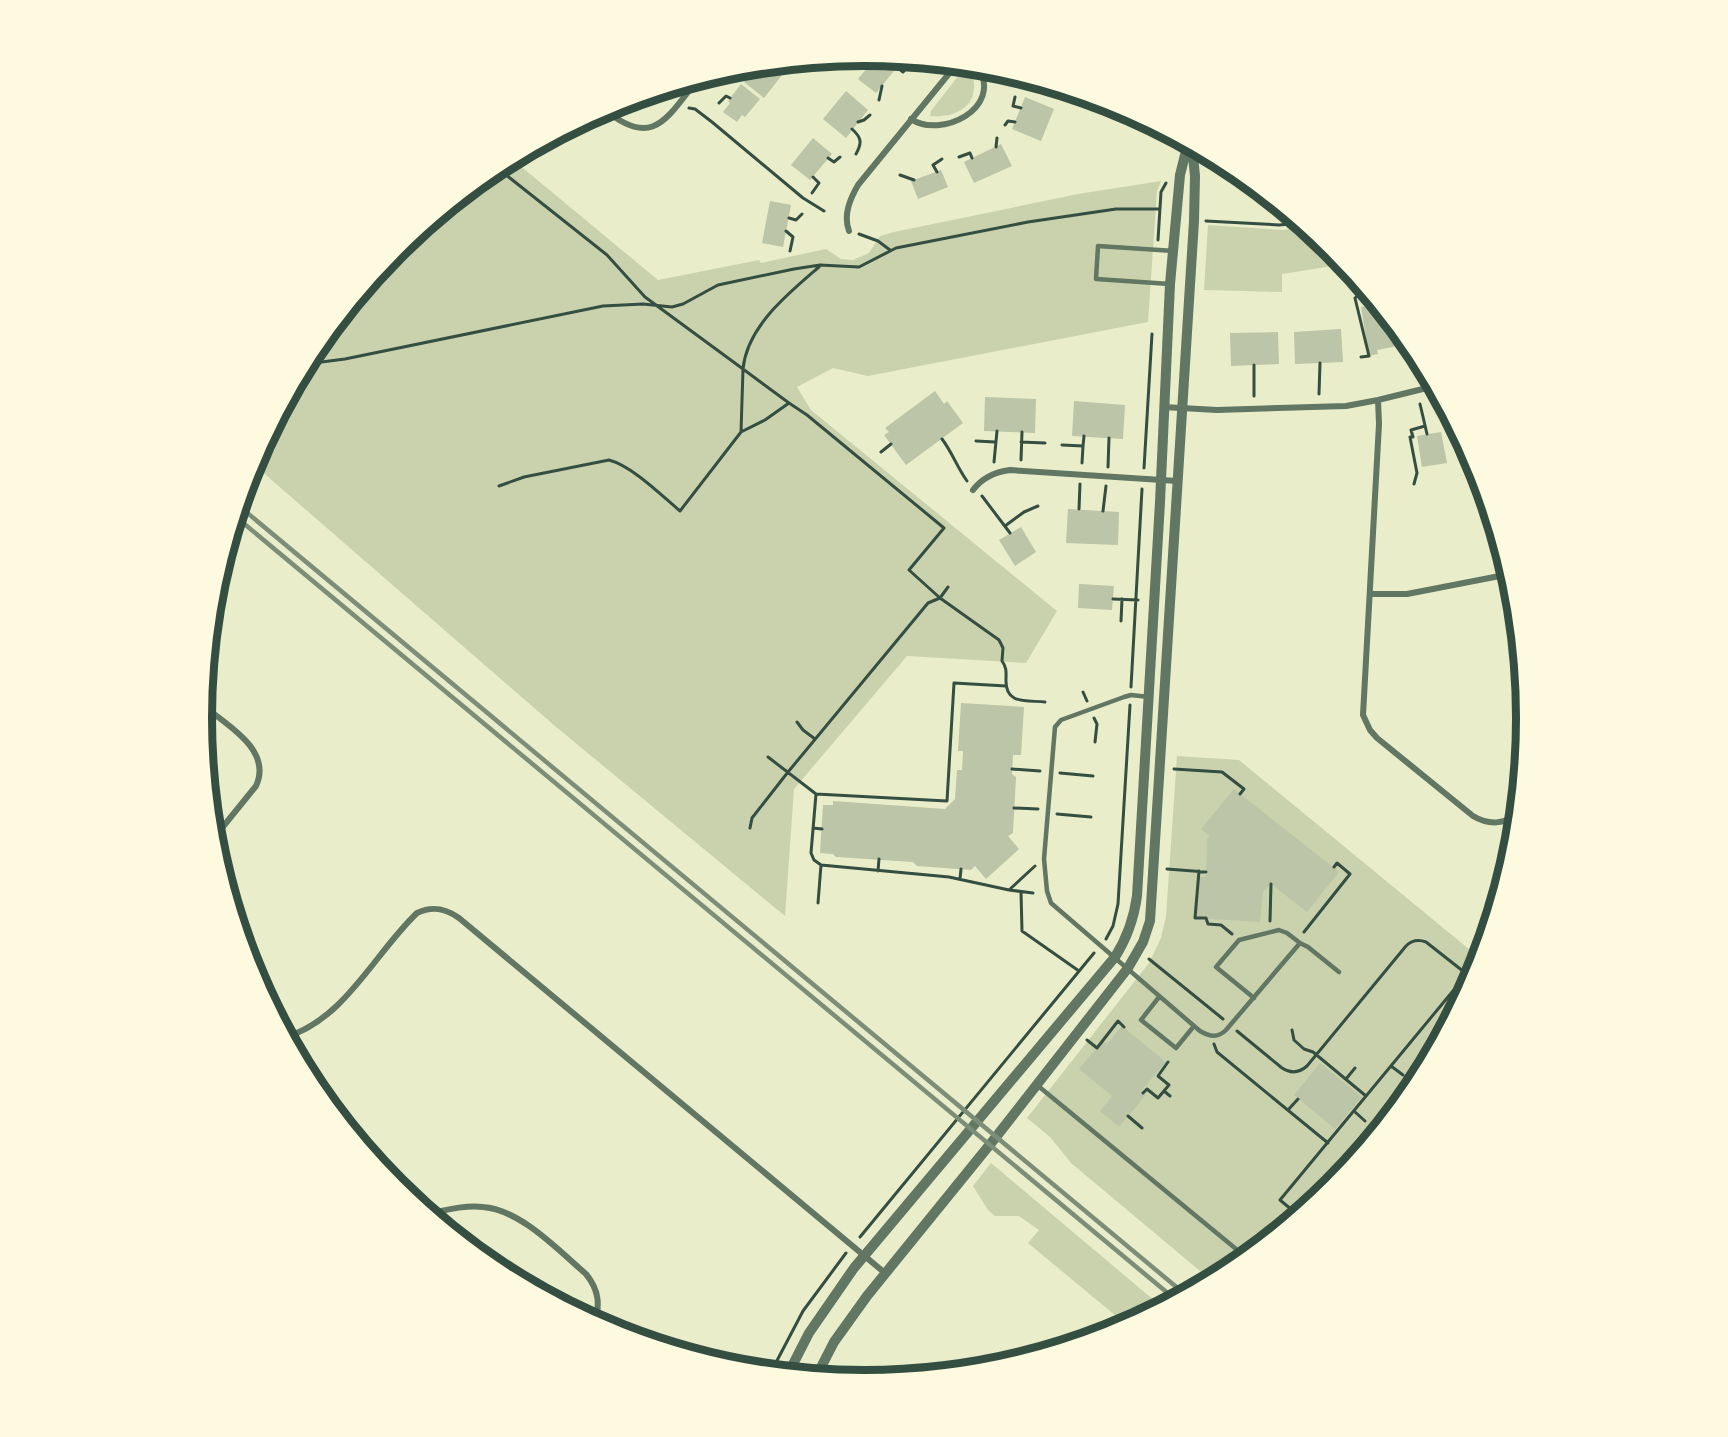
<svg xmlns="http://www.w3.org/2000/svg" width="1728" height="1437" font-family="Merriweather,serif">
<rect width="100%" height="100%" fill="#e9edc9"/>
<path fill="#cad2ad" d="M967,70L972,73C981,104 959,118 930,116L931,111L959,75Z
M512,159L658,280L759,260L761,263L826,249L841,259L853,260L869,253L880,236L894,232L1078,194L1161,181L1157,191L1148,322L868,376L833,368L797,387L811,410L1057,611L1026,663L907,656L794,789L785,916L555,726L252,463L313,350L395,249L496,167Z
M1208,225L1284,230L1304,226L1330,248L1333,266L1282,274V292L1204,290Z
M1177,756L1239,760L1481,959L1476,973L1415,1087L1333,1188L1232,1270L1212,1281L1071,1163L1050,1137L1027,1118L1149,963L1161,938L1166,916Z
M991,1163L1162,1307L1128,1326L1028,1243L1039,1230L1019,1216H995L988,1210L973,1186Z"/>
<path fill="#bcc5a7" d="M876,57L902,61L876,93L858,79Z
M778,64L786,70L764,98L744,82L757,66Z
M741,84L760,99L745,117L742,115L737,122L723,112L730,103L728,101Z
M846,91L868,110L846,138L823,119Z
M1025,97L1054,109L1041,141L1012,129Z
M813,138L832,154L810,180L791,165Z
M1001,144L1012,166L974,183L964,162Z
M941,170L948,187L918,199L911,181Z
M770,201L791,205L783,247L762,243Z
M1378,304L1414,349L1408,350V344L1377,350L1378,354L1369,356L1361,307Z
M1341,329L1343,362L1295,364L1294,332Z
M1278,332L1279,364L1231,366L1230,333Z
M935,391L944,404L947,401L963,423L906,465L884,435L889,432L885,428Z
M985,397L1036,399L1035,433L984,431Z
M1074,401L1125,405L1123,439L1072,436Z
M1441,432L1447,463L1422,467L1417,436Z
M1068,509L1119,512L1118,545L1066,543Z
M1021,527L1036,552L1015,566L999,540Z
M1079,584L1114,586L1112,610L1078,608Z
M961,703L1024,707L1021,755H1013L1012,774L1016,777L1013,833L1008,836L1019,849L986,879L975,866L971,870L917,866L913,862L836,857L833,854L820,853L823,805H833V801L945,809L955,799L957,770H962L963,751H958Z
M1234,789L1339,872L1307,912L1271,884L1263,892L1260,922L1195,918L1199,877H1206L1207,839L1210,836L1201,829Z
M1122,1026L1166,1062L1141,1091L1146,1095L1119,1127L1100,1111L1112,1096L1079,1069L1103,1040L1107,1044Z
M1320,1063L1362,1097L1335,1129L1294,1095Z"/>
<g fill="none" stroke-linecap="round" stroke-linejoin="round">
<path stroke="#344e41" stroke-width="3" d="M897,67L903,72L912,62
M744,75L752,67
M1016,79L1019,76
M1015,97L1013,106L1021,108
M879,100L882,86
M719,103L726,96L730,98
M689,108L695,109L712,122L803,198L824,211
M858,122L864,120L870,115
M1005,125L1008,121L1015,122
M852,129C862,138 862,143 856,154
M996,147L997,138
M959,157L970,153L972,158
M828,158L834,162L840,157
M496,167L607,255L645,297L743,369L741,432L680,511C661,495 632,466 609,460L524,477L499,486
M937,172L933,165L942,159
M900,175L914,180
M812,193L819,183L813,177
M789,218L796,220L802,214
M1206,221L1279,225L1300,223
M786,231L793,237L790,251
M859,234L878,241L890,250
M1158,240L1161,192L1166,183
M1361,357L1369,356L1355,298L1365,289
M306,364L345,359L603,306L643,304L672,307L683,304L718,285L794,269L820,265L859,267L896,248L1028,222L1116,209H1160
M1254,365V396
M1319,394L1320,363
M789,403L807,415L944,528L909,570L940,598L999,640L1003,648L1002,661C1007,668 1006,672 1006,679C1005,705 1026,700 1045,702
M1420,404L1427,434
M741,432L765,420L789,403L743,369C747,326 789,293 819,267
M942,439C952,452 957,467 967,481
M976,441L995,442
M1021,442L1045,443
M1062,445L1083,446L1082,463
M1083,446L1084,436
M881,452L891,444
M1021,460L1022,432
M994,462L997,431
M1108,467L1109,438
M1144,468L1152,334
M1414,484L1417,473L1410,437H1413L1411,430L1425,426
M982,496L1010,533
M1079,509L1080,484
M1103,511L1106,486
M1005,526L1024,512L1038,506
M1113,599L1138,600
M1121,621L1122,599
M1131,687L1142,489
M1083,692L1087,701
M1094,718L1097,724L1095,742
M797,722L803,730L815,739
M768,757L816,794
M1012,769L1040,771
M1174,769L1222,772L1244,789L1240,794
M1060,773L1093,776
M1014,808L1038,809
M1057,814L1091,817
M750,828L752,818L788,772L928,603L940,598L948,587
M813,828L822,829
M821,865L814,860L811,853L816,794L947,801L954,683L1006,686
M1167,869L1206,872
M878,871L879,859
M1199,871L1195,918H1206L1208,924L1221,925L1232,934
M960,879L961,869
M1021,892L1022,931L1079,971
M1033,893L1009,890L1035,866
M818,903L821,865L949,877L1009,890
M1270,921L1271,884
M1304,932L1350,874L1337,863L1334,867
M1106,939L1113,926L1118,904L1130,705
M1149,959L1223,1019
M1292,1030L1294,1040L1304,1049L1313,1052L1366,1096
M1237,1031L1282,1068C1291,1074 1299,1073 1307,1066L1406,946C1412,940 1418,939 1426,942L1473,979
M1087,1040L1097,1048L1118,1021L1124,1027
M1214,1044L1217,1052L1328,1143
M1391,1066L1403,1075
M1346,1079L1355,1068
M1164,1091L1170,1096
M1143,1093L1147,1089L1158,1098L1169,1085L1158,1076L1168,1062
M1288,1110L1298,1099
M1354,1111L1365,1121
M1128,1116L1142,1128
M1298,1215L1280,1200L1467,974
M860,1237L1094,953
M771,1372L803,1311L846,1253"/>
<path stroke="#617663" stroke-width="4.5" d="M1170,284L1096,279L1098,246L1174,251
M1149,697L1131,695L1124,697L1061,720L1055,727L1044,859L1047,891L1051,903L1200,1031C1210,1037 1218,1038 1226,1030L1300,943
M1159,997L1141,1020L1176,1048L1194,1026
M1254,998L1216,967L1239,940L1279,930L1287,933L1300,943L1308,947L1339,972
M1037,1085L1247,1258"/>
<path stroke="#617663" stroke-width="6" d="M604,109C653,150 667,118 698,79
M911,119C940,139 1004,109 978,67
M849,231C843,215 850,199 858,185L956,65
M1378,400L1379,424L1363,715L1370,730L1377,738L1473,816C1488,825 1505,825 1518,813
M1163,407L1217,410L1346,406L1378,400L1435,386
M973,490C982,478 995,472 1010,470L1177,481
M1371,594H1407L1510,574
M202,705C226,724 273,750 256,786L213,839
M286,1037C345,1019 374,954 417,913C432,906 445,908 459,918L885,1273
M427,1214C446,1210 464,1205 483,1207C521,1210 558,1250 586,1274C599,1290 600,1304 595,1323"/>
<path stroke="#617663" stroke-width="10" d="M788,1374L809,1333L854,1268L1115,957C1127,938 1134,918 1137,896L1160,502L1170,284L1180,175L1188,143
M816,1377L834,1342L867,1296L996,1137L1128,968L1143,942L1150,921L1194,221L1195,176L1192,146"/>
<path stroke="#7c8e77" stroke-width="4.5" d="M239,506L1186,1295
M236,517L1176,1300"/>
</g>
<path d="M0 0H1728V1437H0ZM212 718a652 652 0 1 1 1304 0a652 652 0 1 1-1304 0Z" fill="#fefae0" fill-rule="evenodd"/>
<path fill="none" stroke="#344e41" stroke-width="8" d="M212 718a652 652 0 1 1 1304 0a652 652 0 1 1-1304 0Z"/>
</svg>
